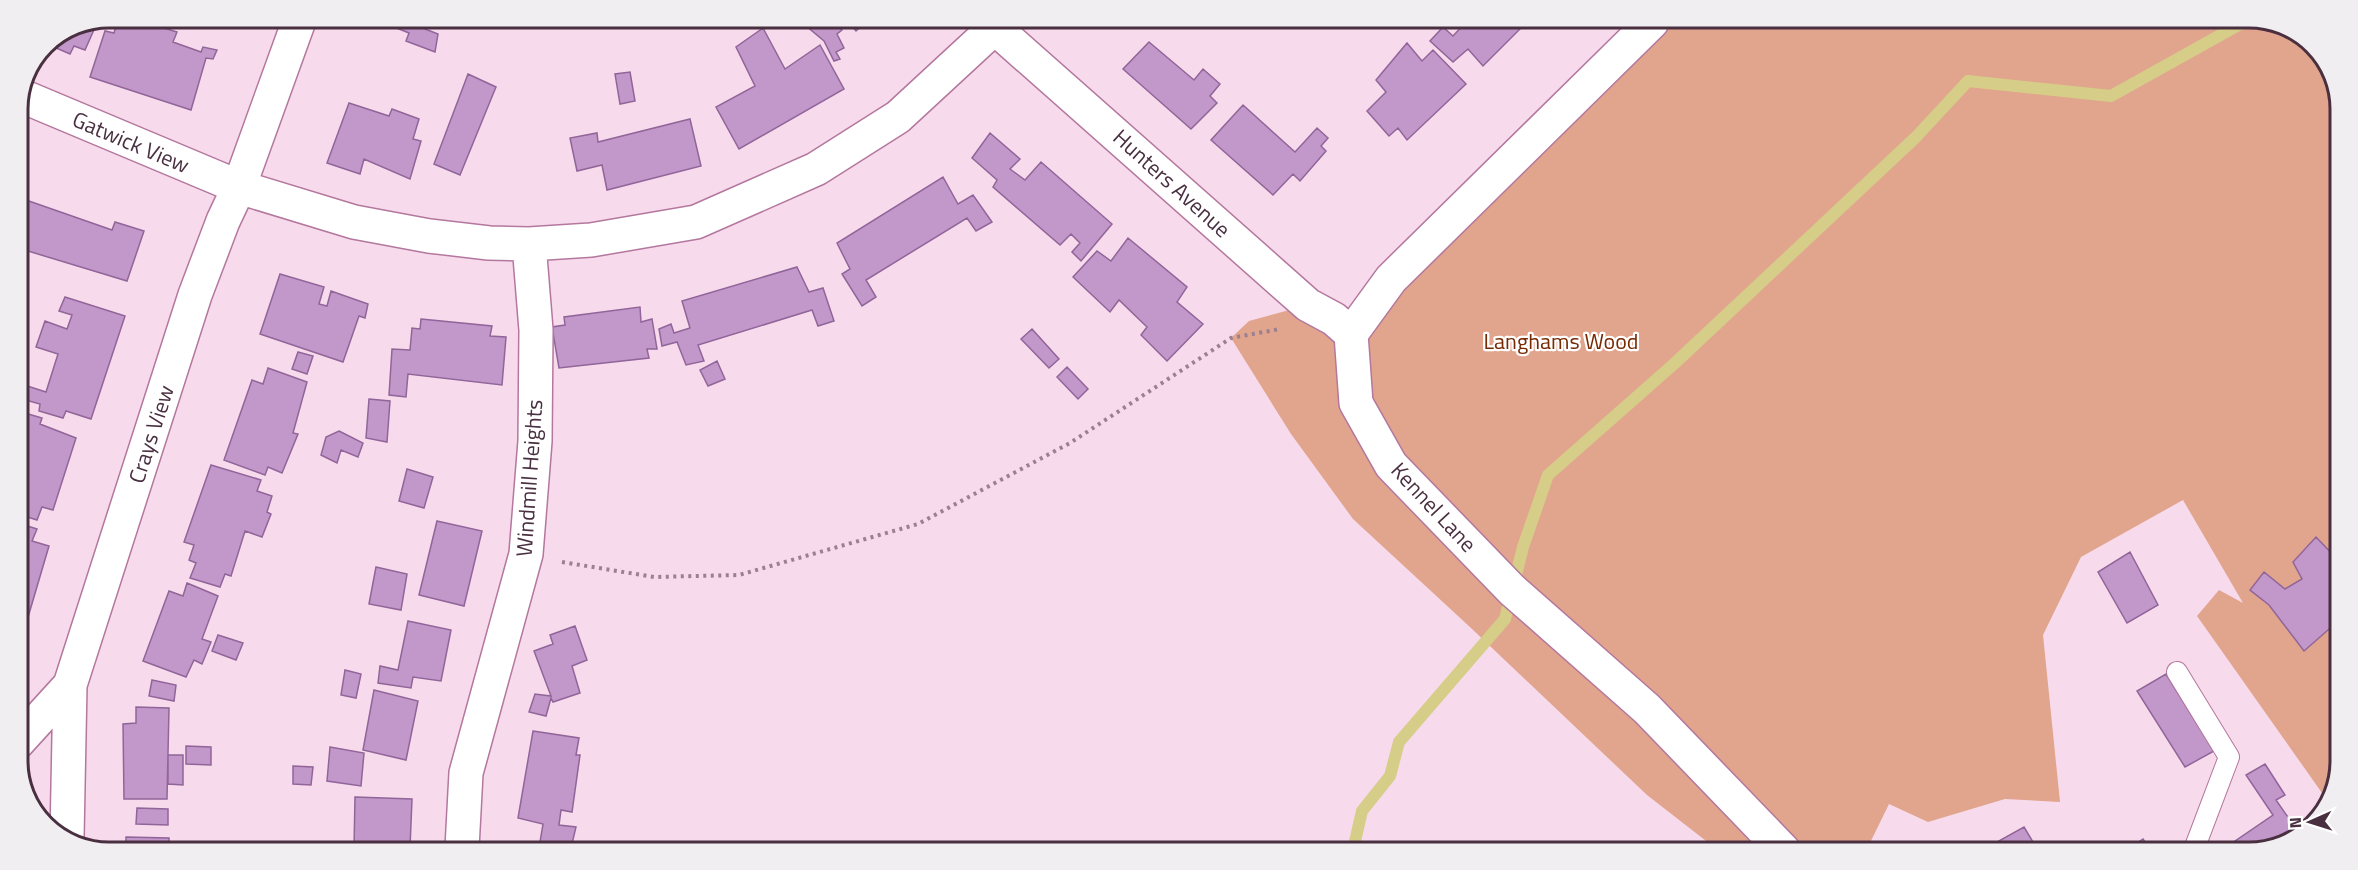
<svg xmlns="http://www.w3.org/2000/svg" width="2358" height="870" font-family="'Titillium Web',sans-serif">
<rect width="100%" height="100%" fill="#f7dbec"/>
<path fill="#e1a48d" d="M1652,22L2278,23L2321,54L2340,103L2335,790L2320,811L2318,808L2327,800L2197,616L2219,590L2243,603L2183,500L2081,557L2043,635L2060,802L2005,799L1928,822L1889,804L1866,851H1719L1647,795L1471,628L1353,519L1291,434L1231,338L1249,321L1308,305L1351,333Z"/>
<g fill="none" stroke-linecap="round" stroke-linejoin="round">
<path stroke="#d6cd89" stroke-width="12" d="M1353,850L1362,811L1390,776L1399,742L1505,619L1523,547L1548,475L1675,363L1916,137L1968,81L2111,96L2242,23"/>
</g>
<path fill="#c297ca" stroke="#916599" stroke-width="1.5" d="M118,18H132L177,32L173,42L201,52L203,47L217,50L213,59L206,58L191,110L90,77L105,31L114,33Z
M374,19H423L420,27L438,34L435,52L406,41L409,33Z
M799,20H845L838,27L842,30L837,34L844,48L836,52L840,59L834,61L824,41Z
M847,20H868L856,31Z
M1467,21H1528L1483,66L1468,49L1453,62L1430,41L1443,27L1453,36Z
M97,23L85,50L74,46L70,54L47,44Z
M763,28L785,69L820,45L844,89L739,149L716,107L755,86L736,47Z
M1149,42L1194,80L1203,69L1220,84L1210,96L1217,103L1191,129L1123,69Z
M1407,43L1422,61L1433,50L1466,84L1407,140L1398,128L1389,136L1367,111L1386,92L1376,80Z
M630,72L635,101L620,104L615,74Z
M468,74L496,87L460,175L434,164Z
M349,103L389,116L392,109L419,119L413,139L421,141L410,179L364,159L360,174L327,163Z
M1243,105L1295,152L1317,128L1328,138L1321,146L1326,151L1300,181L1293,174L1273,195L1211,140Z
M690,119L701,166L607,190L602,165L577,171L570,138L597,133L598,142Z
M990,133L1020,159L1010,169L1025,180L1041,162L1112,224L1081,261L1072,252L1080,243L1071,234L1060,245L993,187L997,180L972,158Z
M943,177L958,204L973,195L992,222L976,231L967,218L866,280L876,297L862,306L842,274L850,269L837,243Z
M26,200L112,230L115,222L144,231L127,281L18,248V223Z
M1128,238L1187,287L1177,302L1203,324L1167,361L1141,335L1147,327L1119,300L1110,312L1073,277L1097,251L1111,261Z
M797,267L809,292L823,288L834,321L818,326L812,310L698,345L704,361L686,365L677,342L662,346L659,329L671,324L674,333L690,328L682,301Z
M280,274L324,287L319,304L327,306L331,291L368,304L365,318L359,316L343,362L260,334Z
M65,297L125,316L91,419L66,411L63,418L39,411L40,404L18,398V383L46,392L58,354L36,347L45,321L67,329L72,315L59,311Z
M640,307L641,322L652,319L657,349H647L649,358L559,368L552,327L565,325L564,317Z
M421,319L492,326L490,336L506,337L502,385L408,374L406,397L389,395L392,349L410,350L412,328L420,329Z
M1032,329L1059,359L1049,368L1021,339Z
M298,352L313,356L307,374L292,369Z
M717,361L725,379L708,386L700,370Z
M1067,367L1088,389L1078,399L1057,377Z
M268,368L307,382L293,433L298,434L282,473L268,467L265,475L224,460L252,380L263,384Z
M369,399L390,401L387,442L366,438Z
M18,411L42,418L40,424L76,438L53,510L42,507L37,520L18,514V473L24,457L18,455Z
M339,431L363,443L358,457L341,450L337,463L321,455L326,437Z
M211,465L261,480L257,491L272,496L267,512L271,514L262,537L245,531L231,576L225,574L220,587L190,578L196,563L189,560L194,545L184,542Z
M407,469L433,477L424,508L399,501Z
M437,521L482,531L464,606L419,595Z
M18,523L37,529L32,541L49,546L26,624L18,622Z
M2316,537L2337,559L2336,623L2304,651L2269,605L2250,590L2264,572L2285,589L2302,579L2293,562Z
M2130,552L2158,605L2127,623L2098,572Z
M376,567L407,574L401,610L369,604Z
M187,583L218,596L202,639L211,642L202,664L194,660L186,677L143,661L169,591L183,596Z
M408,621L451,630L441,681L413,677L411,688L378,683L380,666L398,670Z
M575,626L587,660L572,666L580,693L553,702L551,698L546,716L529,712L535,694L551,696L534,651L553,644L550,635Z
M218,635L243,643L236,660L212,651Z
M345,670L361,674L356,698L341,695Z
M2166,674L2214,751L2185,767L2137,691Z
M152,680L176,685L174,701L149,696Z
M374,690L418,701L406,760L363,750Z
M136,707L169,708L167,799H124L123,724L136,723Z
M533,731L579,738L576,755H580L572,812L561,810L559,825L576,827L571,848H539L543,824L518,818Z
M186,746L211,747V765L186,764Z
M330,747L364,753L361,786L327,781Z
M168,755H183V785L168,784Z
M2265,764L2285,795L2276,800L2299,833L2249,852H2219L2273,815L2246,775Z
M293,766L313,767L311,785L293,784Z
M355,797L412,799L410,848H354Z
M137,808L168,809V825L136,824Z
M2024,827L2039,852L2002,851L1997,842Z
M126,837L169,838V847H126Z
M2143,839L2152,852H2124Z"/>
<g fill="none" stroke-linecap="round" stroke-linejoin="round">
<g stroke="#b4779e" stroke-width="22">
<path id="lane" d="M2177,672L2229,757L2193,852"/>
</g>
<g stroke="#b4779e" stroke-width="36">
<path id="street" d="M995,28L1308,305L1334,319L1351,334
M22,96L239,187L354,222L429,236L489,243L529,244L591,240L696,222L816,169L898,117L1003,20
M18,742L70,685
M67,837L70,685L195,295L223,221L239,187L300,18
M462,848L466,773L526,554L535,441L536,330L529,244"/>
</g>
<g stroke="#b4779e" stroke-width="36">
<path id="secondary" d="M1652,22L1391,279L1351,334L1356,403L1391,465L1512,590L1647,709L1784,851"/>
</g>
<path stroke="#9b8091" stroke-width="4" stroke-dasharray="3 4.5" stroke-linecap="butt" d="M562,562L654,577L739,575L918,524L1070,443L1231,338L1280,329"/>
<use href="#lane" stroke="#fff" stroke-width="20"/>
<use href="#street" stroke="#fff" stroke-width="33"/>
<use href="#secondary" stroke="#fff" stroke-width="33"/>
</g>
<g text-anchor="middle" dominant-baseline="central" stroke-width="4.5" stroke-linejoin="round" paint-order="stroke">
<g font-size="22" fill="#492f40" stroke="#fff">
<text transform="translate(131 142) rotate(23)">Gatwick View</text>
<text transform="translate(1172 183) rotate(42)">Hunters Avenue</text>
<text transform="translate(151 434) rotate(-72)">Crays View</text>
<text transform="translate(529 478) rotate(-86)">Windmill Heights</text>
<text transform="translate(1434 507) rotate(47)">Kennel Lane</text>
</g>
<g font-size="22" fill="#772903" stroke="#fff">
<text x="1561" y="341">Langhams Wood</text>
</g>
</g>
<path d="M0 0H2358V870H0ZM109 28H2249A81 81 0 0 1 2330 109V761A81 81 0 0 1 2249 842H109A81 81 0 0 1 28 761V109A81 81 0 0 1 109 28Z" fill="#f0eef0" fill-rule="evenodd"/>
<path fill="none" stroke="#492f40" stroke-width="3" d="M109 28H2249A81 81 0 0 1 2330 109V761A81 81 0 0 1 2249 842H109A81 81 0 0 1 28 761V109A81 81 0 0 1 109 28Z"/>
<g transform="translate(2310 822) rotate(267)" stroke="#ffffff" stroke-width="4.5" paint-order="stroke">
<path d="M0-4.5L10 22L0 15L-10 22Z" fill="#492f40"/>
<text y="-9" font-size="16" font-weight="bold" text-anchor="middle" fill="#492f40">N</text>
</g>
</svg>
